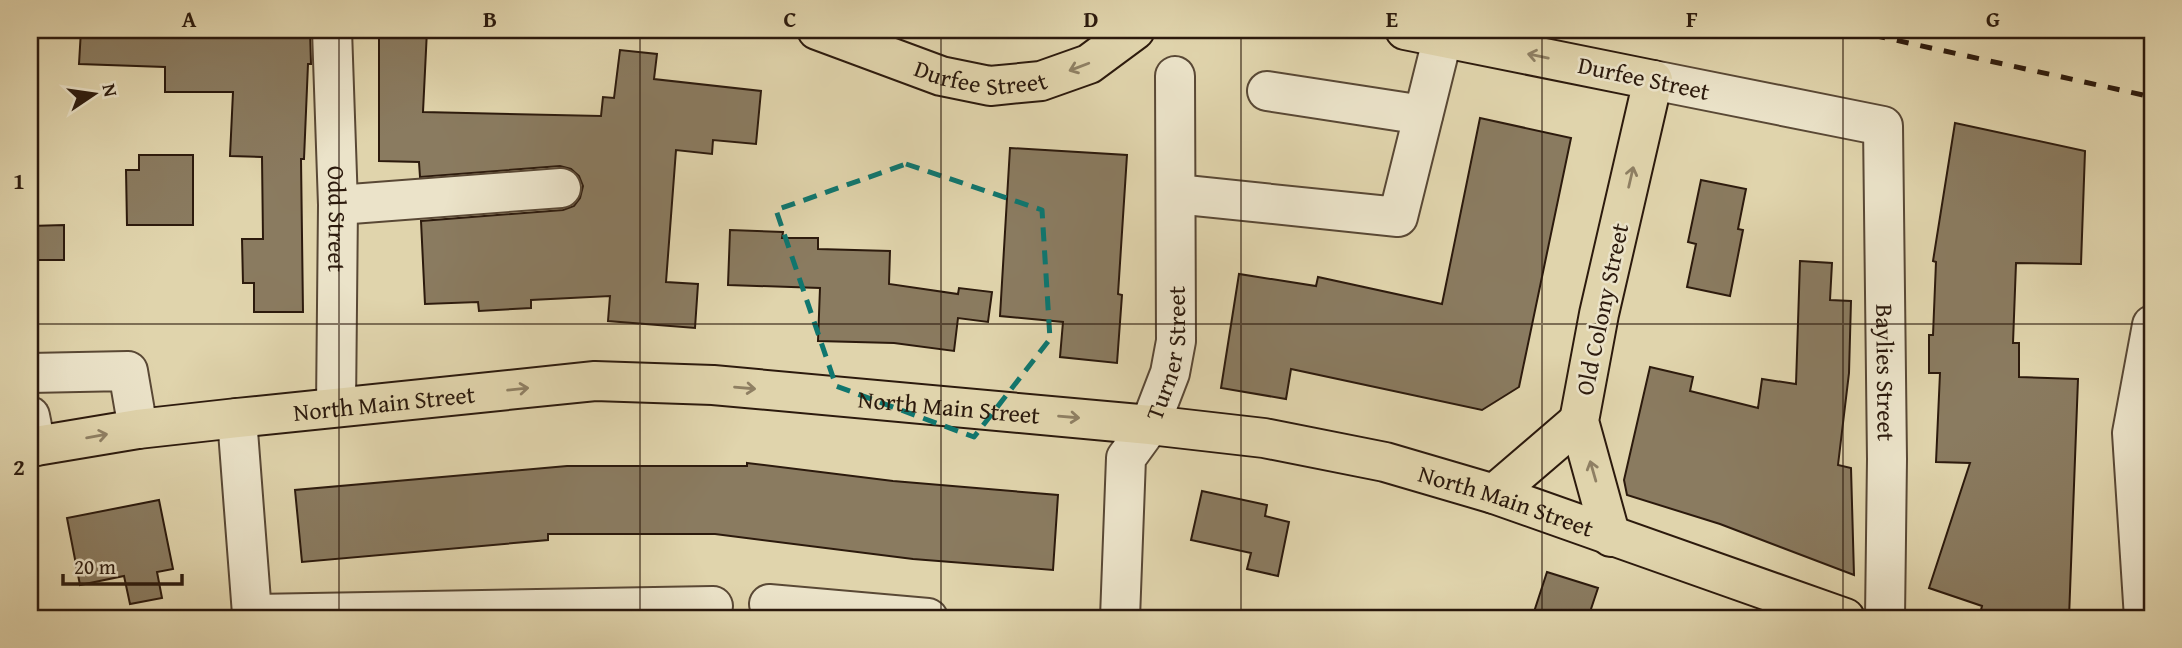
<svg xmlns="http://www.w3.org/2000/svg" width="2182" height="648" font-family="'Gentium Book Plus',serif">
<rect width="100%" height="100%" fill="#e0d4ac"/>
<filter id="stains"><feTurbulence type="fractalNoise" baseFrequency=".00286" numOctaves="4"/><feColorMatrix values="0 0 0 0 .2 0 0 0 0 .09 0 0 0 0 .02 0 0 0 .5 -.17"/></filter>
<radialGradient id="worn" r=".72"><stop offset=".6" stop-color="#630" stop-opacity="0"/><stop offset="1" stop-color="#630" stop-opacity=".3"/></radialGradient>
<path fill="#8a7b60" stroke="#2c1a0d" stroke-width="2" d="M81,30H310L311,64H308L304,159H301L303,312H254V283H243L242,239H263L262,157L230,156L233,92H165V67L79,64Z
M379,30H427L423,112L601,116L603,97L614,98L620,50L657,54L654,79L761,91L756,144L713,140L712,154L676,150L666,282L698,284L695,328L608,321L610,296L531,300V308L479,311L478,302L425,304L421,221L563,210L574,206L580,198L583,186L579,176L571,169L560,166L420,177L419,162L379,161Z
M1480,118L1571,138L1519,387L1482,410L1291,369L1286,399L1221,388L1239,274L1316,286L1318,277L1442,304Z
M1955,123L2085,151L2081,264L2016,263L2013,343H2019V377L2078,379L2069,618H1979L1982,606L1929,588L1970,463L1936,462L1940,373H1929V335H1933L1936,262L1933,261Z
M1010,148L1127,155L1118,294L1122,295L1117,363L1060,357L1063,322L1000,316Z
M139,155H193V225H127L126,170H139Z
M1701,180L1746,189L1738,229L1743,230L1730,296L1687,287L1696,244L1688,242Z
M64,225V260H30V226Z
M730,230L783,232L782,238H818V249L890,251L889,284L958,294L959,288L992,292L988,322L958,318L954,351L894,343L818,341L820,288L728,285Z
M1800,261L1832,263L1830,300L1851,301L1849,373L1838,465L1851,468L1854,575L1720,524L1627,495L1624,480L1650,367L1693,377L1690,391L1758,408L1762,379L1796,384Z
M747,463L893,481L1058,495L1053,570L913,559L715,534H548V540L302,562L295,490L567,466H747Z
M1202,491L1267,505L1265,516L1289,522L1278,576L1247,569L1251,553L1191,540Z
M159,500L173,569L157,572L162,598L130,604L124,576L80,585L67,518Z
M1547,572L1598,588L1588,618H1532Z"/>
<g fill="none" stroke-linecap="round" stroke-linejoin="round">
<g stroke="#594835" stroke-width="42">
<g id="minor">
<path id="s1" d="M332,30L338,205L336,407"/>
<path id="s2" d="M1653,80L1883,126L1887,459L1885,618"/>
<path d="M1267,91L1423,115"/>
<path d="M1176,194L1398,217L1443,36"/>
<path d="M338,205L561,188"/>
<path d="M30,373L128,371L138,429"/>
<path d="M30,416L36,446"/>
<path d="M237,418L252,614L713,606"/>
<path d="M769,604L928,618"/>
<path id="s3" d="M1120,618L1126,458L1150,425L1170,373L1176,341L1175,76"/>
<path d="M2144,618L2132,433L2152,325"/>
</g>
</g>
<g stroke="#2c1a0d" stroke-width="42">
<g id="major">
<path id="s4" d="M817,30L941,76L990,86L1041,81L1089,64L1135,30"/>
<path d="M1405,30L1653,80L1599,314L1579,421L1611,537"/>
<path id="s5" d="M30,447L138,429L237,418L595,381L713,385L1150,425L1264,438L1385,462L1494,494L1845,618"/>
<path d="M1494,494L1579,421"/>
</g>
</g>
<use href="#minor" stroke="#ebe3c9" stroke-width="38"/>
<use href="#major" stroke="#e0d4ac" stroke-width="38"/>
<path stroke="#2c1a0d" stroke-width="5" stroke-dasharray="12 12" stroke-linecap="butt" d="M1850,30L2152,97"/>
</g>
<defs><path id="oneway-shaft" d="M-6 0H5M1.5-3L5.5 0L1.5 3" fill="none" stroke-width="1.6" stroke-linecap="round" stroke-linejoin="round" transform="scale(1.75)"/></defs>
<g stroke="#8f8064">
<use href="#oneway-shaft" transform="translate(1538 56) rotate(-168)"/>
<use href="#oneway-shaft" transform="translate(1079 67) rotate(159)"/>
<use href="#oneway-shaft" transform="translate(1631 177) rotate(-77)"/>
<use href="#oneway-shaft" transform="translate(745 388) rotate(5)"/>
<use href="#oneway-shaft" transform="translate(518 389) rotate(-6)"/>
<use href="#oneway-shaft" transform="translate(1069 417) rotate(5)"/>
<use href="#oneway-shaft" transform="translate(97 436) rotate(-10)"/>
<use href="#oneway-shaft" transform="translate(1593 471) rotate(-106)"/>
</g>
<path fill="none" stroke="#0f766e" stroke-width="5" stroke-dasharray="14 9" stroke-linejoin="round" d="M906,164L1042,210L1050,339L974,437L836,386L776,210Z"/>
<path fill="none" stroke="#2c1a0d" stroke-width="2" stroke-opacity="0.55" d="M339,30V618M640,30V618M941,30V618M1241,30V618M1542,30V618M1843,30V618M30,324H2152"/>
<g text-anchor="middle" dominant-baseline="central" stroke-width="5" stroke-linejoin="round" paint-order="stroke">
<g font-size="24" fill="#2c1a0d" stroke="#ebe3c9">
<text stroke="none"><textPath href="#s4" startOffset="172">Durfee Street</textPath></text>
<text transform="translate(1644 78) rotate(12)">Durfee Street</text>
<text stroke="none"><textPath href="#s1" startOffset="189">Odd Street</textPath></text>
<text transform="translate(1602 309) rotate(-78)">Old Colony Street</text>
<text stroke="none"><textPath href="#s3" startOffset="276">Turner Street</textPath></text>
<text stroke="none"><textPath href="#s2" startOffset="481">Baylies Street</textPath></text>
<text stroke="none"><textPath href="#s5" startOffset="357">North Main Street</textPath></text>
<text stroke="none"><textPath href="#s5" startOffset="924">North Main Street</textPath></text>
<text stroke="none"><textPath href="#s5" startOffset="1491">North Main Street</textPath></text>
</g>
</g>
<rect width="2182" height="648" fill="none" stroke="#e0d4ac" stroke-width="77"/>
<g transform="translate(94 94) rotate(77)" stroke="#ebe3c9" stroke-width="5" paint-order="stroke">
<path d="M0-5L12 26L0 18L-12 26Z" fill="#2c1a0d"/>
<text y="-10" font-size="19" font-weight="bold" text-anchor="middle" fill="#2c1a0d">N</text>
</g>
<path d="M63 574v10h119v-10" fill="none" stroke="#2c1a0d" stroke-width="3.5"/>
<text x="74" y="574" font-size="21" fill="#2c1a0d" stroke="#ebe3c9" stroke-width="5" paint-order="stroke">20 m</text>
<rect x="38" y="38" width="2106" height="572" fill="none" stroke="#2c1a0d" stroke-width="2.5"/>
<g font-size="23" text-anchor="middle" font-weight="bold" fill="#2c1a0d">
<text x="189" y="27">A</text>
<text x="490" y="27">B</text>
<text x="790" y="27">C</text>
<text x="1091" y="27">D</text>
<text x="1392" y="27">E</text>
<text x="1692" y="27">F</text>
<text x="1993" y="27">G</text>
<text x="19" y="189">1</text>
<text x="19" y="475">2</text>
</g>
<rect width="100%" height="100%" filter="url(#stains)"/>
<rect width="100%" height="100%" fill="url(#worn)"/>
</svg>
